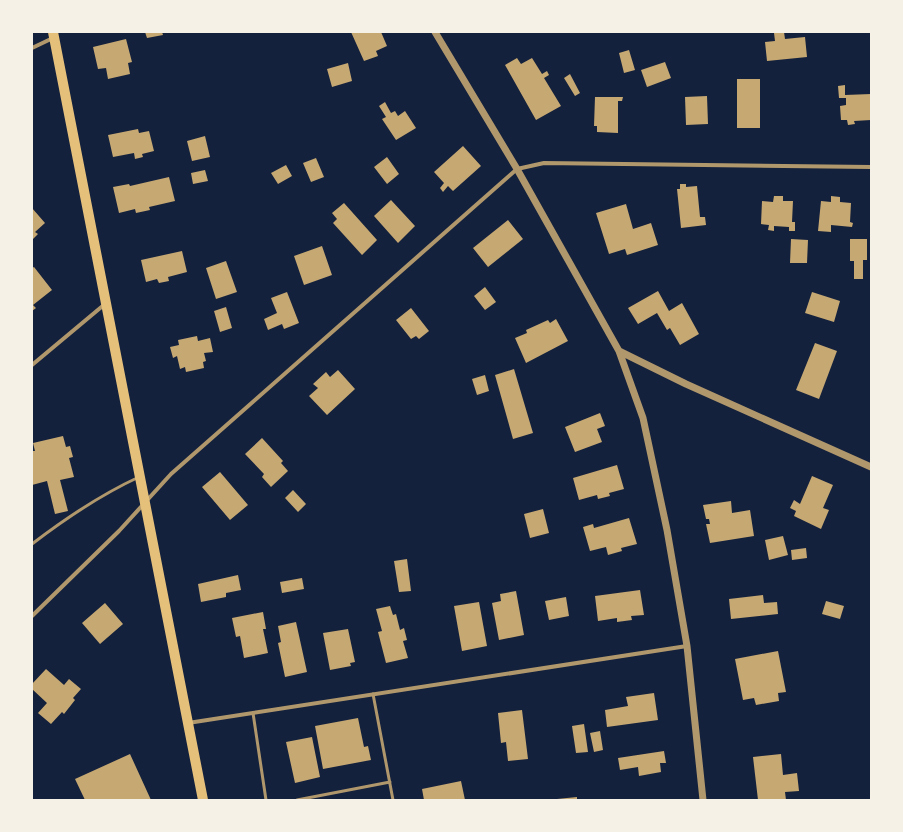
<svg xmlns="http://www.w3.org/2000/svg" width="903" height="832" font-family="'Exo 2',sans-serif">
<rect width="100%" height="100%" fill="#14213d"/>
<path fill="#c6a872" d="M145,32H162L163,35L147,38Z
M351,32H381L387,46L376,51L378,56L364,61Z
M784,32L785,39L805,37L807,57L767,61L765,42L775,41L774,33Z
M126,39L132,62L128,63L130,74L108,79L106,68L98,69L93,47Z
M629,50L635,70L624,73L619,53Z
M517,58L521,64L532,58L542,74L547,71L549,75L544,78L561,106L536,120L505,65Z
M665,62L671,78L647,87L641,70Z
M348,63L352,81L332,87L327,69Z
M570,74L580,93L575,96L564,78Z
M737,79H760V128H737Z
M845,85V95L871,94V120L854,121L855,124L848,125L847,120H841L840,106L846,105V98H839L838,86Z
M707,96L708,124L686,125L685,97Z
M595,97H623L622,101H618V133L597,132V126H594Z
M385,102L391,113L395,111L398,116L405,111L416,128L396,140L382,119L386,117L379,106Z
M138,129L139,133L149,131L154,151L142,154L143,157L135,159L134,153L113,157L108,135Z
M205,136L210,157L192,161L187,141Z
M463,146L481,166L453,191L448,186L443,192L440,188L444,183L434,172Z
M387,157L399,174L387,184L374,167Z
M316,158L324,177L311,182L303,163Z
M286,165L292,176L278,184L271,173Z
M205,170L208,181L193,184L191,173Z
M169,177L175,201L149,207L150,210L136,213L135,209L119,213L113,187L129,184L130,186Z
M680,184H686V187L697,186L700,217H705L706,225L681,228L677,189H680Z
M774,196H783V201H793L792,222H795V231H789V227L774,226V231L768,230L769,225L761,224L762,201L773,202Z
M831,196L840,197V202L851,203L850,222L853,223L852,227L831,225V232L818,231L821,201L831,202Z
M391,200L415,226L398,243L374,216Z
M344,203L377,240L362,255L333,223L337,219L332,213Z
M626,204L633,229L651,223L658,245L627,255L625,249L609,254L596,213Z
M32,208L45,223L35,232L38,234L32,240Z
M508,220L523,239L488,267L473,248Z
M791,239L808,240L807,263H790Z
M850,239H867V260H863V279H854V261H850Z
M322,246L332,275L304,285L294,256Z
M182,251L187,272L168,277L169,281L159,283L157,279L146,282L141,260Z
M226,261L237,292L216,299L206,268Z
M34,267L52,290L33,305L36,308L32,311V268Z
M485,287L496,302L485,310L474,296Z
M658,291L669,311L682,303L699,334L680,345L670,328L667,330L657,313L638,324L628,308Z
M287,292L299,323L284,329L282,324L268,330L264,319L277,313L271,298Z
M812,292L840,301L834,322L805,313Z
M226,307L232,328L220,332L214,311Z
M411,308L429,331L419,339L416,336L411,339L396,320Z
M556,319L568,341L526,363L515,338L527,333L526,330L548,320L550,323Z
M197,336L198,341L210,338L213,352L204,353L206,361L203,362L204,368L186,372L185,367L180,369L177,356L173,358L170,347L179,345L178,340Z
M815,343L837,351L819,399L796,390Z
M514,369L533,433L513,439L495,375Z
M338,370L355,389L327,415L309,396L318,388L313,384L326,372L330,377Z
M485,375L489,391L477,395L472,379Z
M600,413L605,426L597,429L602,442L575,452L565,427Z
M63,436L66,447L70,446L73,457L69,458L74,477L60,480L68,511L55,514L47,481L32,485V451H35L33,443Z
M262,438L283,461L281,463L288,471L271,487L262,477L264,474L245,454Z
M617,465L624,489L609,493L610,496L598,499L597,495L579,500L573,478Z
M220,472L248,505L230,520L202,487Z
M812,476L833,485L823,508L829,510L821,529L794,516L796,511L790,508L794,500L800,504Z
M293,490L306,504L298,512L285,498Z
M731,501L732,513L750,510L754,536L710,543L706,524H710L709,519H706L703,505Z
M543,509L549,533L530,538L524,514Z
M629,518L637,544L621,548L622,551L608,555L606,547L590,551L583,527L593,524L594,528Z
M783,536L788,555L769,560L765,540Z
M806,548L807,558L792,560L791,550Z
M407,559L411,591L399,592L394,561Z
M238,575L241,590L226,593V597L201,602L198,584Z
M302,578L304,589L282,593L280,582Z
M640,590L644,615L631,616L632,620L617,622V618L598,621L595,596Z
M516,591L524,635L499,640L492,603L501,601L500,594Z
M763,595L764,603L777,602L778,614L731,619L729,599Z
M566,597L569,616L549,620L545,601Z
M826,601L844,606L840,619L822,614Z
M479,602L487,646L462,651L454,606Z
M105,603L123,624L100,644L82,623Z
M390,606L393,615L396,614L400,630L404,628L407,640L403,641L408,658L386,663L378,632L382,631L376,609Z
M263,612L266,629H263L268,653L244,658L240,636L236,637L232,618Z
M296,622L307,672L285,677L278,643L281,642L278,626Z
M348,629L355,662L350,663L351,666L330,670L323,633Z
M778,651L786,692L778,693L779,701L756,705L754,698L743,700L735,659Z
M46,669L64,685L69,679L81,689L73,698L75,700L64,714L62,712L51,724L38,713L47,703L32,689V684Z
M654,693L658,720L607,727L605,710L628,706L626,697Z
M522,710L528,759L508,761L506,742L501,743L498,713Z
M358,718L364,747L368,746L371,760L323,769L315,726Z
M584,724L588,752L576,753L572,726Z
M600,731L603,750L594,752L590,733Z
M312,737L320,777L295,783L286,742Z
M664,751L666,763H660L661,772L639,776L638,767L620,770L618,758Z
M130,754L151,800H85L75,779Z
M781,754L783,775L797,773L799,791L785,792L786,800H758L753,757Z
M461,781L465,800H424L422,789Z
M577,797V800H557V799Z"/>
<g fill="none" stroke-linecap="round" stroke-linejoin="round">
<path stroke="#b1986c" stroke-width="3" d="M32,544C66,518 100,495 139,477
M373,694L393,800
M253,713L266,800
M297,800L390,782"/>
<path stroke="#b1986c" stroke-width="4" d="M32,48L53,38
M32,365L105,304
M32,616L119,531L171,474L517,169L544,163L871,167
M188,723L687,646"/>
<path stroke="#b1986c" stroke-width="7" d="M435,32L517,169L619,351L643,418L667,530L687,646L703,800
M619,351L686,384L871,467"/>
<path stroke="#e5c07b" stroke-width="10" d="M53,32L203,800"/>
</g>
<rect width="903" height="832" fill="none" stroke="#f6f1e7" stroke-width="66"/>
</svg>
